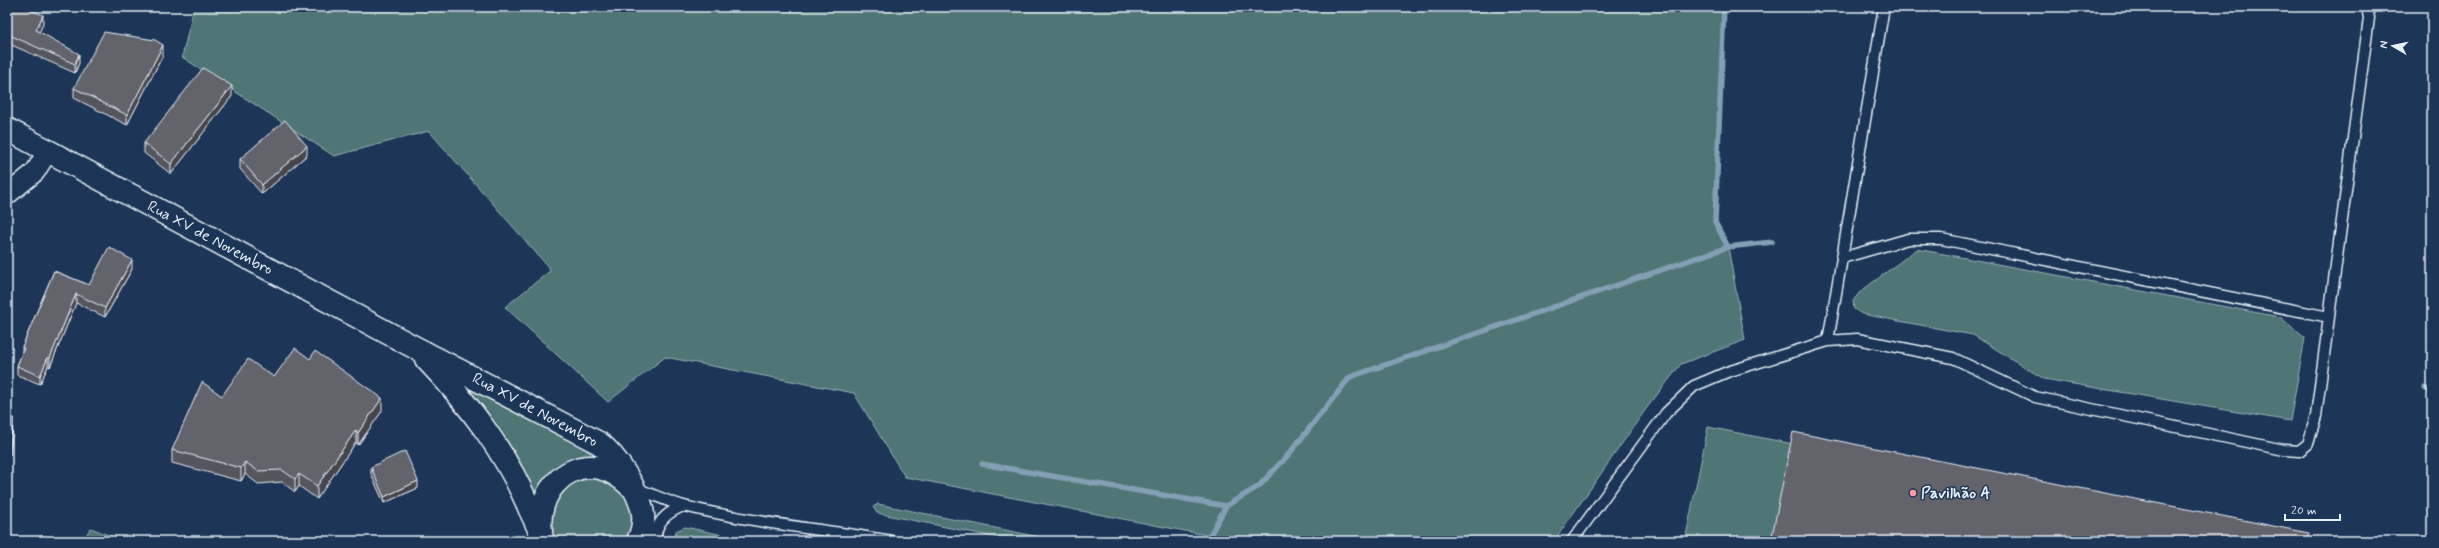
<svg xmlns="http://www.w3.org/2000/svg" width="2439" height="548" font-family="Mynerve,sans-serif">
<rect width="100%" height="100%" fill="#1d3557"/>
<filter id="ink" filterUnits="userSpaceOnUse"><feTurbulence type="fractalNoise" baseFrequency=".025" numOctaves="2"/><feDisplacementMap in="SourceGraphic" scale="8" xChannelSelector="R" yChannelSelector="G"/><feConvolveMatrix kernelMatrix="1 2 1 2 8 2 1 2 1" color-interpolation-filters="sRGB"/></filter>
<g filter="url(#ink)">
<path fill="#507475" stroke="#9cb2b6" d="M194,7H1724L1715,222L1728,247L1745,340L1681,364L1646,409L1554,541H1237L905,477L854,393L665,357L608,402L505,307L551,270L429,131L334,156L182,57Z
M1917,249L2280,317L2305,338L2290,421L2044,379L1973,335L1862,314L1854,309L1853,301L1860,292Z
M462,382L580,445L595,457L551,472L534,494C517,452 490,418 462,382Z
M1708,427L1793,444L1773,541H1685Z
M594,478C628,486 639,509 628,541H556C538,509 561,481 594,478Z
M878,504L1059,541H1014L877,513L873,507Z
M685,527L751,541H677L675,538L676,531Z
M91,528L123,541H82Z"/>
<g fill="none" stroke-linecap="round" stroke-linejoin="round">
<path stroke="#839fb4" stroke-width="5.5" d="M1724,7L1715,222L1728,247
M2425,388L2432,391
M982,464L1226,506
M1209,537L1226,506L1259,486L1289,454L1350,377L1728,247L1772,242"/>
<g stroke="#e8f1f8" stroke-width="13">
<path id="service" d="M1842,258L1884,7
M2329,317L2369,18L2367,7
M636,488C652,494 668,502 684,506C752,523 822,529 891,541
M656,541C654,522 668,512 683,506
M1572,541L1666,413L1694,386L1727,372L1828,341L1857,339L1953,358L2035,397L2284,450L2299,451L2308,444L2316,416L2329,317L1941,239H1908L1842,258L1828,341"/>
</g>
<g stroke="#e8f1f8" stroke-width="22">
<path id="minor" d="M7,195L35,172L48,151"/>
</g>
<g stroke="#e8f1f8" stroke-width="25">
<path id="primary" d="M7,129L414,347L599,443C616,455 640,493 643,514C644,523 642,532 638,541
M426,359C469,404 506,452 530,510C535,520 540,530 543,541
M541,531C536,497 563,461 600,468C612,471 621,477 629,485"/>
</g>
<use href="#service" stroke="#1d3557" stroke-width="10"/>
<use href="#minor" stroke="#1d3557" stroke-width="19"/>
<use href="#primary" stroke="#1d3557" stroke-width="22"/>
</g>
<path fill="#55555d" stroke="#e8f1f8" d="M7,7L43,24L39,32L79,63L75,73L7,43Z
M163,55L127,125L74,98V88Z
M232,96L171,174L144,153V143Z
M307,155L262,194L240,169V159Z
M132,269L105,317L76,303L50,367L48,366L40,384L17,375V366L22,353V347L54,271L89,285Z
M310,359L382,411L358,445L356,442L317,499L299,486L295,492L282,482L258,484L245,474L241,481L172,463V450L222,396L274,377Z
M7,416L13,423L10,455L7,454Z
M371,467L418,488L384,503L371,474Z"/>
<path fill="#45454c" stroke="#e8f1f8" d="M43,15V24L36,39V30Z
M163,45V55L127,125V115Z
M79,54V63L75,73V64Z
M232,86V96L171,174V164Z
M307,146V155L262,194V185Z
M132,260V269L105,317V308Z
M76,294V303L50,367V358Z
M48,357V366L40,384V376Z
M382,398V411L358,445V433Z
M13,417V423L10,455V448Z
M356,430V442L317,499V486Z
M245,462V474L241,481V468Z
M299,474V486L295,492V479Z
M418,481V488L384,503V497Z"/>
<path fill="#63636c" stroke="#e8f1f8" d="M7,7H24L43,15L36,30L79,54L75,64L7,34Z
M104,32L155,40L163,45L127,115L74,88Z
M203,68L232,86L171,164L144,143Z
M285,120L307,146L262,185L240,159Z
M109,247L132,260L105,308L76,294L50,358L48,357L40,376L17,366L24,348L22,347L54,271L89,285Z
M295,348L310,359L315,351L382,398L358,433L356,430L317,486L299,474L295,479L282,470L258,471L245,462L241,468L172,450L202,382L222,396L248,359L274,377Z
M7,416L13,417L10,448H7Z
M1793,432L2309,533L2308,541H1771Z
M405,451L418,481L384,497L371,467Z
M1596,539L1607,541H1597Z"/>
</g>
<circle fill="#ff9aa2" stroke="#1d3557" stroke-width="1.5" cx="1913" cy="493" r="4"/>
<g text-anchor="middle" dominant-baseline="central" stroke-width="3" stroke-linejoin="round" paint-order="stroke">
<g font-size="16" fill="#e8f1f8" stroke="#1d3557">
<text transform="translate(210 238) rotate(28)">Rua XV de Novembro</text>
<text transform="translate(535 410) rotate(28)">Rua XV de Novembro</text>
</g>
<g font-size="16" font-weight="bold" fill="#e8f1f8" stroke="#1d3557" text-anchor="start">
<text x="1921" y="493">Pavilhão A</text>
</g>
</g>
<rect width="2439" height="548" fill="none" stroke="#1d3557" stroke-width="24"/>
<rect x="12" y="12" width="2415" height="524" fill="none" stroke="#e8f1f8" stroke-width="1.5" filter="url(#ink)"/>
<g transform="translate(2393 46) rotate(279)" stroke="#1d3557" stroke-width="3" paint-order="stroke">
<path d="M0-3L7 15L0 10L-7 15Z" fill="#e8f1f8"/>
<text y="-6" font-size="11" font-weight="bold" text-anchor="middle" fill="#e8f1f8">N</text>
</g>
<path d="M2285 514v6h55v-6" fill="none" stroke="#e8f1f8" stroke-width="2"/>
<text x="2291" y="514" font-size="12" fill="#e8f1f8" stroke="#1d3557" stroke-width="3" paint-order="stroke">20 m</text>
</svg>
